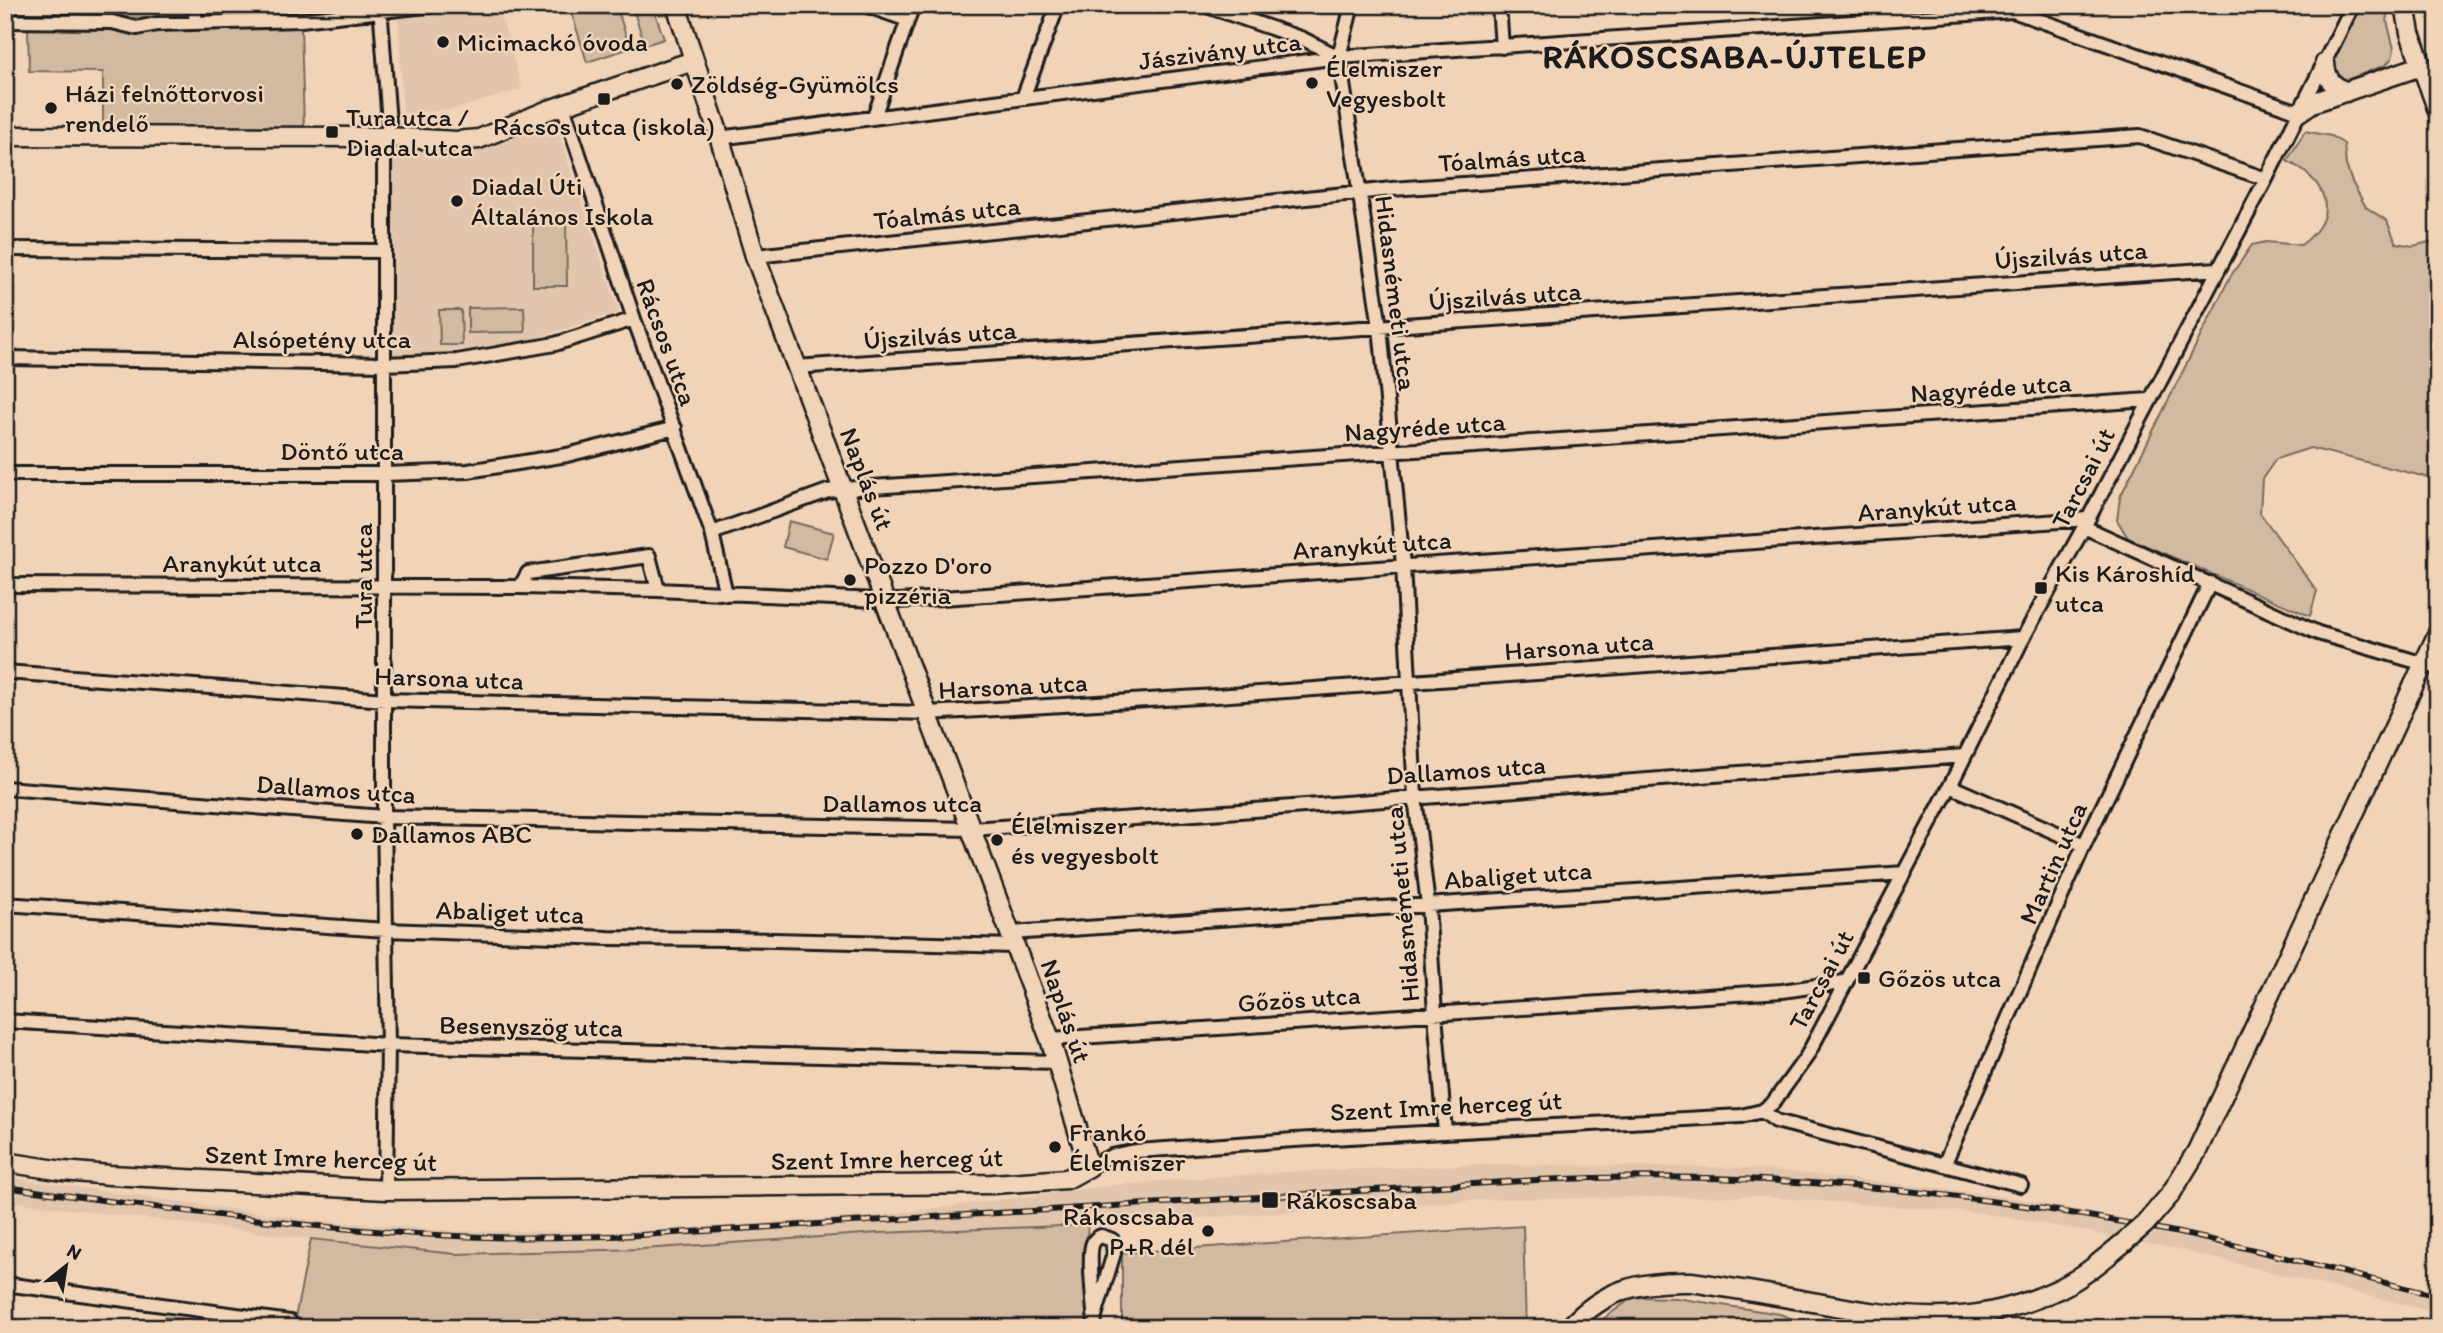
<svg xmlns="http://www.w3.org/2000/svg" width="2443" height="1333" font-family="Itim,sans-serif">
<rect width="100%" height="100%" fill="#f1d4b8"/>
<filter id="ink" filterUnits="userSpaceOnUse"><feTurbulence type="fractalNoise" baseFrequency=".0143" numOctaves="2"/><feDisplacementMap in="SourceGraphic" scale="14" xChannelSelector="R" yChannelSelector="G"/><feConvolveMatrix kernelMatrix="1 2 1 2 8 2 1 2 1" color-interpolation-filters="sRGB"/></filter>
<g filter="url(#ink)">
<path fill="#e1c6ad" d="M499,8L522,89L456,109L403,114L398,18Z
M553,117L619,312L529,340L443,353L390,355L389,147L467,148Z
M1493,1164L1754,1168L1981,1193L2036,1202L2184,1230L2438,1292V1313L2180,1250L2073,1229L1980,1213L1754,1196L1498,1199L1088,1225L879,1233L642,1249L456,1254L311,1239L5,1201V1177L311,1220L455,1231L621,1232L874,1216L1122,1184L1285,1172Z"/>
<path fill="#d2b9a1" stroke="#776a5e" stroke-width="2" d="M103,5H205V14L201,19L106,17Z
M569,5H616L630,48L587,62Z
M2356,5H2386L2387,21L2394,49L2392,58L2386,65L2341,82L2334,78L2329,60Z
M653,7L664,39L645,45L634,12Z
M301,26L304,128L103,126V72L29,71L28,27L159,29Z
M2305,131L2331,136L2344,144L2346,165L2352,182L2366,207L2387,221L2396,243L2413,246L2429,242L2438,244V480L2310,448L2276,459L2262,479L2260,513L2317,591L2310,616L2128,538L2117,520L2120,497L2230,277L2252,245L2266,242L2301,245C2341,215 2327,181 2287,161Z
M566,222L567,286H533V223Z
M524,307L525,332L468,333V308Z
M439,310H461L462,345H440Z
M789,521L834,533L827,559L783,547Z
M1088,1225L1086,1249L1091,1328H293L311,1239L456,1254L642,1249L879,1233Z
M1523,1226L1526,1328H1122V1253Z
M1633,1297L1676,1298L1780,1314L1816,1328H1696L1658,1323L1656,1328H1591Z
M164,1317L263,1327L266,1328H161Z"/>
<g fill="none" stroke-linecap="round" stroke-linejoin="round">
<g stroke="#1c1c1c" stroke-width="18">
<path id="street" d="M194,5L196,23
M380,5L389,123L384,146V817L388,1045L386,1190
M865,5L908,20
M1204,5L1303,39L1339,57
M1352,5L1339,57L1380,327L1392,452L1403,565L1415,797L1428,905L1435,1014L1445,1132
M1499,5L1502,47
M5,21L112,22L137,28L157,24L301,20L435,5
M1023,98L1058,5
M563,106L634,319L712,533L726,594
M874,117L913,5
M719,138L1339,57L2013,11L2299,112
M5,249L384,251
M755,256L1392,189L2140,136L2266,179
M5,358L384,364L457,361L555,344L634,319
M796,367L2218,269
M5,474H385L468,471L567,455L675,428
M2084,527L2318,633L2438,668
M712,533L828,491L843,489L2149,400
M5,585L520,587L658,590L899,601L2088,519
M520,587L528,573L649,556L658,590
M5,672L386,700L928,713L1216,696L2023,638
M1950,786L2084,845
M5,788L384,817L971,829L1240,811L1964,756
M5,904L386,930L608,938L729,939L1015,946
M1010,933L1905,873
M5,1021L388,1045L1057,1062
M1050,1039L1782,991L1844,982
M1762,1111L1776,1121L2021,1185
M1944,1165L2084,845L2210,583
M1089,1167L1111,1156L1137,1151L1294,1140L1741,1116L1762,1111L1773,1103L1807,1056L1950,786L2023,638L2084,527L2266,179L2353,5
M5,1284L290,1322
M1095,1316L1114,1253L1112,1240L1101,1236C1097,1238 1095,1238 1093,1243C1087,1253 1095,1313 1095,1328"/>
</g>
<g stroke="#1c1c1c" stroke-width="23">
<path id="secondary" d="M2405,5L2410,33L2438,111
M2325,63C2326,79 2332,85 2346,92
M2299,112L2312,103L2421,66
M5,136L387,137L456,141L479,139L546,111L693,61
M5,1162L63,1171L110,1175L386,1190L992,1184L1067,1179L1089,1167L1050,1039L755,256L717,129L676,5
M2170,1195L2197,1151L2438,633
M1569,1328C1604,1289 1640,1281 1691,1282C1732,1288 1772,1295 1812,1302C1900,1318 1968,1330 2052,1292C2079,1281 2100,1262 2122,1244"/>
</g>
<use href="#street" stroke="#f1d4b8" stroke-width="12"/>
<use href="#secondary" stroke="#f1d4b8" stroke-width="18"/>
<g stroke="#1c1c1c" stroke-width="6">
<path id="rail" d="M5,1187C154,1207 304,1229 455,1236C517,1239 579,1237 641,1235L1537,1180C1747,1170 1958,1189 2164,1230C2256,1248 2347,1274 2438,1296"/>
</g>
<use href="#rail" stroke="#f1d4b8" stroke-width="3.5" stroke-dasharray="10" stroke-linecap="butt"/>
<g stroke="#1c1c1c" stroke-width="23" stroke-linecap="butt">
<path id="secondary-bridge" d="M2122,1244L2145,1224L2170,1195"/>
</g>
<use href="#secondary-bridge" stroke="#f1d4b8" stroke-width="18"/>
</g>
</g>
<g fill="#1c1c1c" stroke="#f1d4b8" stroke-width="2.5">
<circle cx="443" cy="42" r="7"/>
<circle cx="1312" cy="83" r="7"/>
<circle cx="677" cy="84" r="7"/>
<rect x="597" y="92" width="14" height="14" rx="3.5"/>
<circle cx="51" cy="108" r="7"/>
<rect x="325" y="125" width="14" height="14" rx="3.5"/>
<circle cx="457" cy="201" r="7"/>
<circle cx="850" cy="580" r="7"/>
<rect x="2034" y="581" width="14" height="14" rx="3.5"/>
<circle cx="357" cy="834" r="7"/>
<circle cx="997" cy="840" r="7"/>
<rect x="1857" y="971" width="14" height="14" rx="3.5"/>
<circle cx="1055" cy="1147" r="7"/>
<rect x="1261" y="1191" width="18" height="18" rx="3.5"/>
<circle cx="1208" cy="1231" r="7"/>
</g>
<g text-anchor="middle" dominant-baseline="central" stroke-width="5" stroke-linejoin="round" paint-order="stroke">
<g font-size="26" fill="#1c1c1c" stroke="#f1d4b8" text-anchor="start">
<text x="457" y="42">Micimackó óvoda</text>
<text x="1326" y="68">Élelmiszer<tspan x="1326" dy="30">Vegyesbolt</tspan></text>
<text x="691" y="84">Zöldség-Gyümölcs</text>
<text x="65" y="93">Házi felnőttorvosi<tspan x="65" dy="30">rendelő</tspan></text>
<text x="346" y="117">Tura utca /<tspan x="346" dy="30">Diadal utca</tspan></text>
<text x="604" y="126" text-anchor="middle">Rácsos utca (iskola)</text>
<text x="471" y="186">Diadal Úti<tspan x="471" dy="30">Általános Iskola</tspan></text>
<text x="864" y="565">Pozzo D'oro<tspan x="864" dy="30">pizzéria</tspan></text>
<text x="2055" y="573">Kis Károshíd<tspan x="2055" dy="30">utca</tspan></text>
<text x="1011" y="825">Élelmiszer<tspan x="1011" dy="30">és vegyesbolt</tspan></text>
<text x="371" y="834">Dallamos ABC</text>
<text x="1878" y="978">Gőzös utca</text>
<text x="1069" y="1132">Frankó<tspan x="1069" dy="30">Élelmiszer</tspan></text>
<text x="1286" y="1200">Rákoscsaba</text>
<text x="1194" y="1216" text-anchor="end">Rákoscsaba<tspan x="1194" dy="30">P+R dél</tspan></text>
</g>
<g font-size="26" fill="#1c1c1c" stroke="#f1d4b8">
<text transform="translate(1220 51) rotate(-7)">Jászivány utca</text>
<text transform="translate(1512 158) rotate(-4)">Tóalmás utca</text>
<text transform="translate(947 213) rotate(-6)">Tóalmás utca</text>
<text transform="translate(2071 255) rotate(-4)">Újszilvás utca</text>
<text transform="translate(1396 293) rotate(83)">Hidasnémeti utca</text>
<text transform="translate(1505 296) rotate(-4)">Újszilvás utca</text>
<text transform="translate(940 335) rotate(-4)">Újszilvás utca</text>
<text x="322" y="339">Alsópetény utca</text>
<text transform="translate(667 342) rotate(70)">Rácsos utca</text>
<text transform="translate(1991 388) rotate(-4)">Nagyréde utca</text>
<text transform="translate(1425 427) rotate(-4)">Nagyréde utca</text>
<text x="342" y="451">Döntő utca</text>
<text transform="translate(2083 478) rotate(-63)">Tarcsai út</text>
<text transform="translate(867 479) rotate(69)">Naplás út</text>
<text transform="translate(1937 507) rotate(-4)">Aranykút utca</text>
<text transform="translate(1372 545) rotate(-4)">Aranykút utca</text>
<text x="242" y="563">Aranykút utca</text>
<text transform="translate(363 576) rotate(-90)">Tura utca</text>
<text transform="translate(1579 646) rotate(-4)">Harsona utca</text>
<text transform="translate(449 678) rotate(2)">Harsona utca</text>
<text transform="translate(1013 686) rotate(-3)">Harsona utca</text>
<text transform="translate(1466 770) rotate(-4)">Dallamos utca</text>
<text transform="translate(336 789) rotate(4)">Dallamos utca</text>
<text x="902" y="803">Dallamos utca</text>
<text transform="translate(2053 863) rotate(-66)">Martin utca</text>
<text transform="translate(1518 875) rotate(-4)">Abaliget utca</text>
<text transform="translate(1402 904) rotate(-95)">Hidasnémeti utca</text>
<text transform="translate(510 912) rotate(2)">Abaliget utca</text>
<text transform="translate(1821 980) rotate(-62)">Tarcsai út</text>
<text transform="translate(1299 999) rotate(-4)">Gőzös utca</text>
<text transform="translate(1066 1011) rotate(71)">Naplás út</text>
<text transform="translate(531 1026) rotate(1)">Besenyszög utca</text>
<text transform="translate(1446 1106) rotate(-3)">Szent Imre herceg út</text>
<text transform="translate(321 1158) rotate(2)">Szent Imre herceg út</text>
<text transform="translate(887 1159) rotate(-1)">Szent Imre herceg út</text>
</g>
<g font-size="33" font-weight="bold" letter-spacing="2" fill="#1c1c1c" stroke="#f1d4b8">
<text x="1735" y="56">RÁKOSCSABA-ÚJTELEP</text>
</g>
</g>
<rect width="2443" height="1333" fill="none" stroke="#f1d4b8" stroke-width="28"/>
<rect x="14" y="14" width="2415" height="1305" fill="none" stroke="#1c1c1c" stroke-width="2.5" filter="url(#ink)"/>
<g transform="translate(66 1266) rotate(30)" stroke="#f1d4b8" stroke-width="5" paint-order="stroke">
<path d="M0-5L12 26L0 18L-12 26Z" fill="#1c1c1c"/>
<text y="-10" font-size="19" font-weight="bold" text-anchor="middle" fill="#1c1c1c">N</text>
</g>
</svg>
